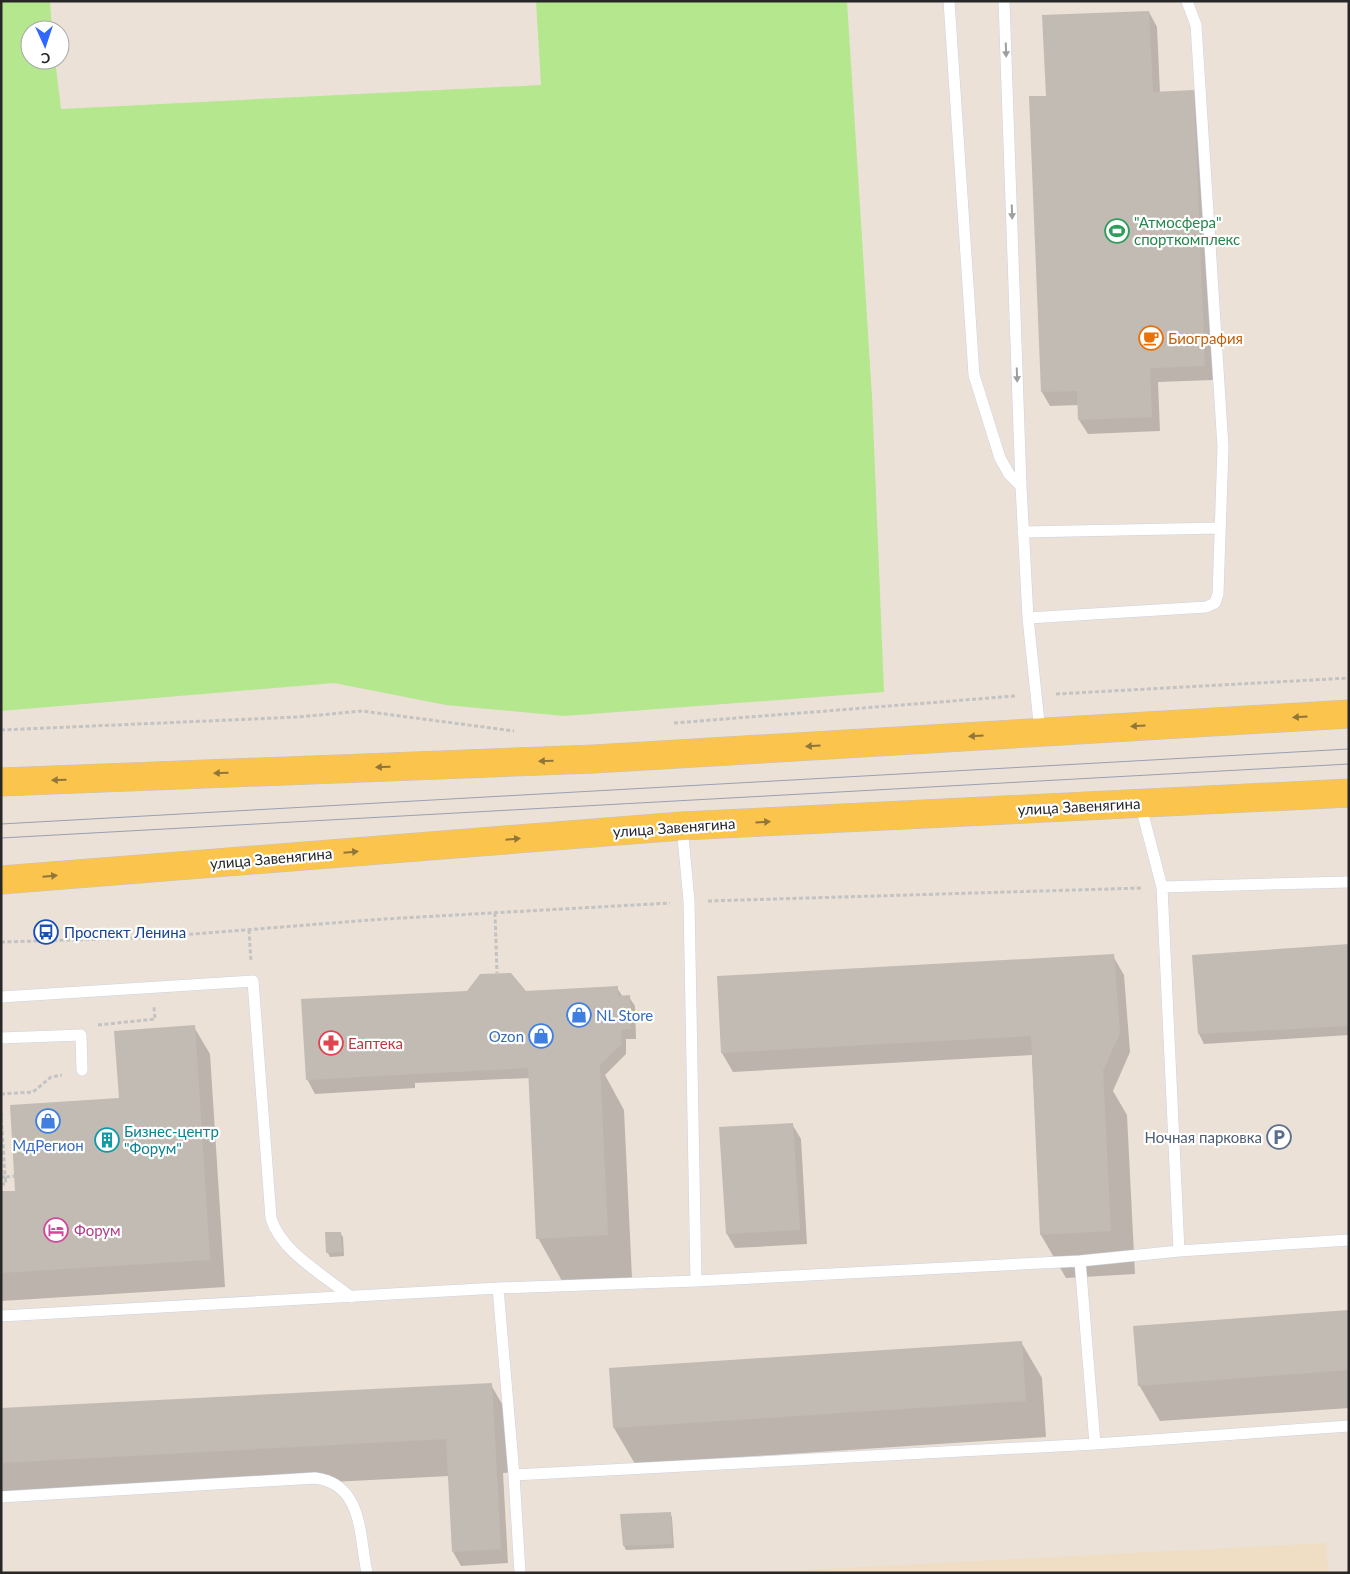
<svg xmlns="http://www.w3.org/2000/svg" width="1350" height="1574" font-family="Lato,sans-serif">
<rect width="100%" height="100%" fill="#ebe1d7"/>
<path fill="#efddc4" d="M1326,1543L1328,1573H764V1572Z"/>
<path fill="#b4e78e" d="M1,1H50L52,30H30V60H55L61,109L541,85L536,1H847L872,397L884,692L564,716L446,705L334,683L1,711Z"/>
<path fill="#0003" d="M1149,12L1157,27L1160,93L1194,91L1202,106L1213,380L1158,382L1160,431L1088,434L1079,420V405L1050,406L1042,392L1047,97Z
M1349,946V1035L1204,1044L1199,1034L1194,956Z
M1113,956L1124,975L1130,1052L1113,1091L1127,1115L1135,1274L1066,1278L1041,1235L1032,1055L733,1072L722,1053Z
M617,988L623,997H629L635,1006L636,1039H626V1054L605,1075L624,1110L632,1278L562,1281L538,1238L530,1078L415,1083V1088L315,1094L307,1079L525,993Z
M194,1027L210,1054L225,1287L1,1301V1193L16,1192L120,1100Z
M792,1124L801,1139L807,1244L735,1248L727,1234Z
M340,1233L343,1237L344,1256L330,1257L328,1253Z
M1349,1311V1408L1160,1421L1139,1385Z
M1021,1342L1042,1378L1046,1437L635,1464L614,1428L611,1369Z
M491,1385L512,1421L515,1472L503,1473L508,1563L461,1566L453,1552L449,1476L1,1499V1410Z
M670,1513L672,1517L674,1548L626,1550L624,1546L621,1516Z"/>
<path fill="#c2bbb4" d="M1149,11L1153,92L1194,90L1205,366L1150,368L1152,417L1078,420L1077,391L1041,392L1029,96H1046L1042,15Z
M1349,944V1026L1198,1034L1192,955Z
M1114,954L1120,1033L1103,1071L1111,1231L1040,1235L1031,1036L721,1053L717,976Z
M511,973L526,991L618,986V996L630,995L631,1029L621,1030L622,1044L600,1065L608,1235L536,1239L528,1068L306,1080L301,999L467,991L480,974Z
M195,1025L210,1260L1,1273V1191H15L10,1105L119,1098L114,1031Z
M793,1123L800,1230L726,1234L719,1127Z
M325,1232H341L342,1252L326,1253Z
M1349,1310V1370L1138,1386L1133,1326Z
M1022,1341L1026,1401L613,1428L609,1368Z
M492,1383L501,1549L452,1552L446,1439L1,1463V1408Z
M671,1512L672,1544L623,1546L620,1514Z"/>
<g fill="none" stroke-linecap="round" stroke-linejoin="round">
<g stroke="#ccd2e2" stroke-width="12">
<path id="lane" d="M949,1L974,375L1000,458L1009,474L1021,486L1028,618
M1004,1L1021,486
M1023,532L1220,528
M1040,732L1028,618L1206,607L1215,603L1218,594L1223,447L1196,25L1187,1
M1140,803L1162,887L1179,1251
M682,826L689,901L696,1281
M1162,887L1349,882
M1,997L253,981L271,1218C280,1251 325,1276 351,1297
M1,1038L81,1035L82,1070
M1080,1261L1095,1444
M498,1288L514,1475L520,1573
M1,1316L498,1288L696,1281L1080,1261L1179,1251L1349,1240
M514,1475L1095,1444L1349,1426
M1,1497L315,1478C363,1484 359,1534 367,1573"/>
</g>
<g stroke="#c3c3c3" stroke-width="29">
<path id="primary" d="M1,782L594,759L1349,714
M1,880L682,826L1349,793"/>
</g>
<path stroke="#c3c3c3" stroke-width="3" stroke-dasharray="4 2.5" stroke-linecap="butt" d="M1056,694L1349,678
M674,723L1015,696
M1,730L298,717L362,711L514,731
M708,901L1142,888
M495,913L497,973
M249,930L251,962
M1,942L142,938L384,919L670,903
M98,1025L155,1019L154,1007
M1,1094L33,1092L51,1077L62,1075
M1,1112L5,1177H1
M1,1184H6L5,1177L14,1176"/>
<use href="#lane" stroke="#fff" stroke-width="11"/>
<use href="#primary" stroke="#fbc44c" stroke-width="28"/>
<path stroke="#9a9fb3" stroke-width="1" d="M1,824L1349,749
M1,838L1349,764"/>
</g>
<defs><path id="oneway-solid" d="M-6-.8H1V-3.2L6.5 0L1 3.2V.8H-6Z" transform="scale(1.25)"/></defs>
<g fill="#9e9e9e">
<use href="#oneway-solid" transform="translate(1006 50) rotate(88)"/>
<use href="#oneway-solid" transform="translate(1012 212) rotate(88)"/>
<use href="#oneway-solid" transform="translate(1017 375) rotate(88)"/>
</g>
<g fill="#91763a">
<use href="#oneway-solid" transform="translate(1300 717) rotate(177)"/>
<use href="#oneway-solid" transform="translate(1138 726) rotate(177)"/>
<use href="#oneway-solid" transform="translate(976 736) rotate(177)"/>
<use href="#oneway-solid" transform="translate(813 746) rotate(177)"/>
<use href="#oneway-solid" transform="translate(546 761) rotate(178)"/>
<use href="#oneway-solid" transform="translate(383 767) rotate(178)"/>
<use href="#oneway-solid" transform="translate(221 773) rotate(178)"/>
<use href="#oneway-solid" transform="translate(59 780) rotate(178)"/>
<use href="#oneway-solid" transform="translate(763 822) rotate(-3)"/>
<use href="#oneway-solid" transform="translate(513 839) rotate(-5)"/>
<use href="#oneway-solid" transform="translate(351 852) rotate(-5)"/>
<use href="#oneway-solid" transform="translate(50 876) rotate(-5)"/>
</g>
<defs>
<g id="stadium-ring" transform="scale(1.25)"><circle r="9.5" fill="#fff" stroke="#2e9e5b" stroke-width="1.5"/><path d="M0-5a6.5 5 0 1 0 0 10a6.5 5 0 1 0 0-10ZM-3.5-1.8h7v3.6h-7Z" fill="#2e9e5b"/></g>
<g id="cafe-ring" transform="scale(1.25)"><circle r="9.5" fill="#fff" stroke="#e8710a" stroke-width="1.5"/><path d="M-5.5-4.5H6V0H3Q3 3.5 0 3.5H-2.5Q-5.5 3.5-5.5 0ZM3-3.2v2h1.7v-2ZM-6 4.5H4V6H-6Z" fill="#e8710a"/></g>
<g id="bus-ring" transform="scale(1.25)"><circle r="9.5" fill="#fff" stroke="#1a4fb4" stroke-width="1.5"/><path d="M-5-6H5V4H4V6H2V4H-2V6H-4V4H-5ZM-3.5-4V0h7V-4ZM-3.5 1.2v1.5H-2V1.2ZM2 1.2v1.5H3.5V1.2Z" fill="#1a4fb4"/></g>
<g id="shop-ring" transform="scale(1.25)"><circle r="9.5" fill="#fff" stroke="#3f7fe0" stroke-width="1.5"/><path d="M-5-2.5h2.3a2.7 3.5 0 0 1 5.4 0H5L5.5 6h-11ZM-1.5-2.5h3a1.5 2.3 0 0 0-3 0Z" fill="#3f7fe0"/></g>
<g id="pharmacy-ring" transform="scale(1.25)"><circle r="9.5" fill="#fff" stroke="#e0444e" stroke-width="1.5"/><path d="M-2-6h4v4h4v4h-4v4h-4v-4h-4v-4h4Z" fill="#e0444e"/></g>
<g id="parking-ring" transform="scale(1.25)"><circle r="9.5" fill="#fff" stroke="#5c6f8a" stroke-width="1.5"/><path d="M-3.5-5.5H1a3.5 3.5 0 0 1 0 7H-1V5.5H-3.5ZM-1-3.4V-.6H.8a1.4 1.4 0 0 0 0-2.8Z" fill="#5c6f8a"/></g>
<g id="building-ring" transform="scale(1.25)"><circle r="9.5" fill="#fff" stroke="#0f9aa8" stroke-width="1.5"/><path d="M-4-6H4V6H1V3H-1V6H-4ZM-2.5-4.3h1.7v1.8h-1.7ZM.8-4.3h1.7v1.8H.8ZM-2.5-1h1.7V.8h-1.7ZM.8-1h1.7V.8H.8Z" fill="#0f9aa8"/></g>
<g id="hotel-ring" transform="scale(1.25)"><circle r="9.5" fill="#fff" stroke="#d1479c" stroke-width="1.5"/><path d="M-6-4.5h1.5V1H6V5H4.5V3h-9V5H-6ZM-4 0a1.8 1.8 0 1 1 3.6 0ZM.5 0V-2.5h3Q6-2.5 6 0Z" fill="#d1479c"/></g>
</defs>
<g fill-rule="evenodd">
<use href="#stadium-ring" x="1117" y="231"/>
<use href="#cafe-ring" x="1151" y="338"/>
<use href="#bus-ring" x="46" y="932"/>
<use href="#shop-ring" x="579" y="1015"/>
<use href="#shop-ring" x="541" y="1036"/>
<use href="#pharmacy-ring" x="331" y="1043"/>
<use href="#shop-ring" x="48" y="1121"/>
<use href="#parking-ring" x="1279" y="1137"/>
<use href="#building-ring" x="107" y="1140"/>
<use href="#hotel-ring" x="56" y="1230"/>
</g>
<g text-anchor="middle" dominant-baseline="central" stroke-width="4.5" stroke-linejoin="round" paint-order="stroke">
<g font-size="15" fill="#27864d" stroke="#fff" text-anchor="start">
<text x="1134" y="222">"Атмосфера"<tspan x="1134" dy="17">спорткомплекс</tspan></text>
</g>
<g font-size="15" fill="#c56008" stroke="#fff" text-anchor="start">
<text x="1168" y="338">Биография</text>
</g>
<g font-size="15" fill="#272727" stroke="#fff">
<text transform="translate(1079 806) rotate(-3)">улица Завенягина</text>
<text transform="translate(674 827) rotate(-4)">улица Завенягина</text>
<text transform="translate(271 858) rotate(-5)">улица Завенягина</text>
</g>
<g font-size="15" fill="#164399" stroke="#fff" text-anchor="start">
<text x="64" y="932">Проспект Ленина</text>
</g>
<g font-size="15" fill="#366cbe" stroke="#fff" text-anchor="start">
<text x="596" y="1015">NL Store</text>
<text x="524" y="1036" text-anchor="end">Ozon</text>
<text x="48" y="1145" text-anchor="middle">МдРегион</text>
</g>
<g font-size="15" fill="#be3a42" stroke="#fff" text-anchor="start">
<text x="348" y="1043">Еаптека</text>
</g>
<g font-size="15" fill="#0d838f" stroke="#fff" text-anchor="start">
<text x="124" y="1131">Бизнес-центр<tspan x="124" dy="17">"Форум"</tspan></text>
</g>
<g font-size="15" fill="#4e5e75" stroke="#fff" text-anchor="end">
<text x="1262" y="1137">Ночная парковка</text>
</g>
<g font-size="15" fill="#b23c85" stroke="#fff" text-anchor="start">
<text x="74" y="1230">Форум</text>
</g>
</g>
<rect width="1350" height="1574" fill="none" stroke="#272727" stroke-width="5"/>
<g transform="translate(45 45) rotate(177)"><circle r="24" fill="#ffffff" stroke="#a9a9a9"/>
<path d="M0-4L9 19L0 12L-9 19Z" fill="#3068ff"/>
<text y="-8" font-size="14" font-weight="bold" text-anchor="middle" fill="#272727">С</text>
</g>
</svg>
